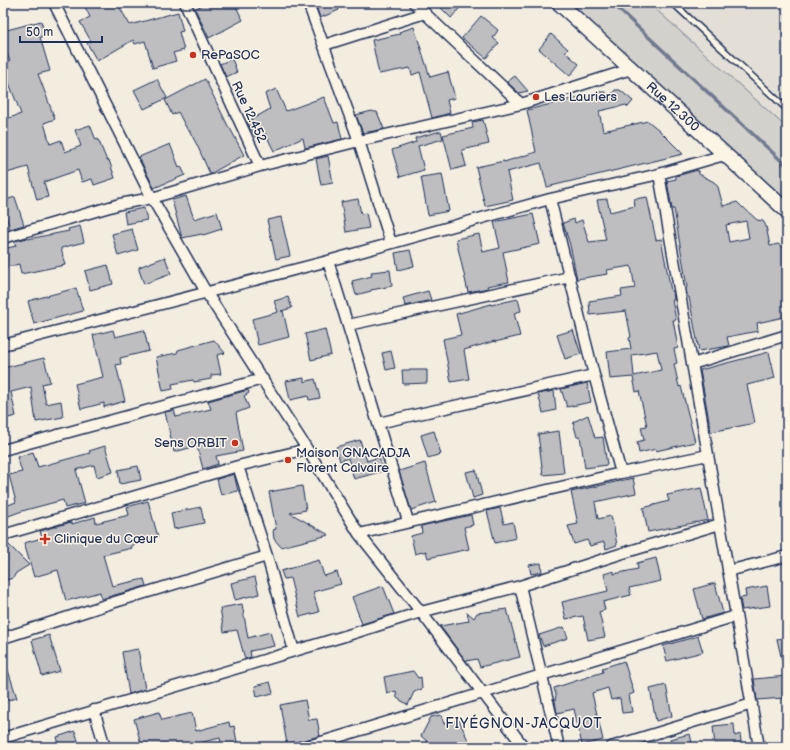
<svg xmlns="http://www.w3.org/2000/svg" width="790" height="750" font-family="'Balsamiq Sans',sans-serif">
<rect width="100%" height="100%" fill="#f3ede0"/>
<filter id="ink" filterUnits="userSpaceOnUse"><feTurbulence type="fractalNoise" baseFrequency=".025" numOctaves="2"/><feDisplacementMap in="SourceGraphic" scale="8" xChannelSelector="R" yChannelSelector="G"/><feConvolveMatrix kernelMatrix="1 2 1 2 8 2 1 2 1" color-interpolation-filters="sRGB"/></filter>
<g filter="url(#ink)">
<path fill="#e3dfd6" d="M569,3H787V202Z"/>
<path fill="#d3d1cc" stroke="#778095" d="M569,3H649L787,128V202Z"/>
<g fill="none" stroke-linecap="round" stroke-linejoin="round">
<path stroke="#707a91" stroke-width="3.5" d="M612,3L787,166"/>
</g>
<path fill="#bebec0" stroke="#1b2f5e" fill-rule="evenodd" d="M83,3H117L130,25L178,12L183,31L179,32L184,50L173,53L176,61L153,68L145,41L135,44L133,40L97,61L87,43L91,41L80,22L90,17Z
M206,3H234L243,20L209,38L195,9Z
M315,3H336L339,10L320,18Z
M445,3H464L451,18L441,8Z
M481,16L498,30L493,38L499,43L486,58L462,38Z
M41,21L45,35L40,37L50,71L38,74L55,119L44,123L50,144L61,140L65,152L81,146L75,130L90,125L96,140L98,139L107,161L109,160L115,178L94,185L92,179L82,182L78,170L44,182L48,197L37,200L28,167L3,174V120L21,114L9,83L3,63L10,61L3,44V31Z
M414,27L430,77L448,72L455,98L447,100L450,113L432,118L420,72L412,75L410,68L379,74L372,40L400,34L399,32Z
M551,34L568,49L565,52L579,64L570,76L539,49Z
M232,59L237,72L226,77L220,64Z
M515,76L528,91L519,93L507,82Z
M157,79L167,98L144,109L134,90Z
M205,79L229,128H230L244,155L210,174L197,145L189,130L188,131L178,112L172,115L165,100Z
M276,89L286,111L324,97L334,123L338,122L342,139L305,148L303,138L274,151L265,133L256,138L247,122L270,109L265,94Z
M615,90H620L633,101L628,107L626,105L599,111L603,131L648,121L659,130L683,154L547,187L541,163L507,172L513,200L485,206L476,167L504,161V162L536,152L527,110L600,92H605L610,96Z
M372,111L374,112H377L384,129L363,133L356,115Z
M483,120L489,144L462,150L466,166L452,170L443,135L473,128L472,122Z
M441,131L443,139L418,146L424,170L400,177L392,150L416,142L415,138Z
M170,144L179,167L181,166L185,175L154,188L139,157Z
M328,156L333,183L321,185L316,159Z
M698,170L699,174L714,182L718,187L723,206L737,202L743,208V207L757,220L763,221L766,226L770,246L778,244L787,250V313L783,314L784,317L757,323L758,331L727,337L729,346L699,351L689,297H687L686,288L687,287L674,209H672L667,181L676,179V176ZM746,221L749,238L729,242L726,225Z
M442,174L449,211L428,215L421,177Z
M186,196L194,219L217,212L222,229L203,235L202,234L182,238L172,200Z
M15,197L24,225L10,229L3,206V201Z
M647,197L656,240L661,239L671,291H673L674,300H672L676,320H673L678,348L674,349L677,363L674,364L679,387L681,386L695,442L656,451V449L639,453L637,442L644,440L641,427L647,426L639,391L636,392L633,377L610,379L607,352L631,349L629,338L631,337L626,311L590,315L589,301L622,296L621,290L635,288L631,266L607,270L608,274L577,279L570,245L563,223L574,219L575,223L582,220L589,242L606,240L597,200L607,199L610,212L635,206L634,199ZM657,351L661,370L634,376L632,355Z
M358,199L361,214L366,213L369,228L346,232L341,202Z
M144,208L147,220L126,224L124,212Z
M533,214L540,244L503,252L509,282L487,286L488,288L468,292L456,239L479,234L483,252L500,248L494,222Z
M281,217L290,256L276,259L267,220Z
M80,226L84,242L61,248L65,265L21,274L19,264L3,268V249L16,246L14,241L28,238V239L69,231L68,229Z
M132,229L138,250L118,256L112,234Z
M410,250L414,266L398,270L395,253Z
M165,257L171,274L144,284L139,270V267Z
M108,265L113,284L90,290L85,271Z
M390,270L392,286L371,290V291L356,295L352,281L372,276L371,272Z
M76,288L83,311L34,324L28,301Z
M428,291L431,300L405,306L403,298Z
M288,297L292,308L281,311H283L289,337L258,345L252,319L278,312L274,301Z
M518,299L521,311L514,313L520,336L495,342V341L464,350L469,379L451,382L443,339L461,335L456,314L491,304V305Z
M325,329L331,355L311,360L305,334Z
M113,330L115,337L144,330L149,351L120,358L121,364L116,365L125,401L104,407V403L81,409L75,384L103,377L93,335Z
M573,330L581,354L565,359L557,335Z
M214,340L225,353L217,355L221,374L211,375V379L194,382L193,380L172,384L173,389L163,391L156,357L177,353L178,350Z
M391,351L395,368L386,370L382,353Z
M769,352L775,378L747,385L755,423L711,432L700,370Z
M44,358L50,382L42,384L46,404L61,401L63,417L36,422L31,387L11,392L16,416L8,418L7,416L3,417V368Z
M402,370H427V383L403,384Z
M304,378V382L315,379L320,398L309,400L308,396L290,400L286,381Z
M587,383L591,402L567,407L561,389Z
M248,390L249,393L244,396L249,408L236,413L243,451L216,456L218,464L203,469L197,446L174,452L165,412L174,410L176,417L211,409L208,401Z
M554,391L556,410L543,413L538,394Z
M588,415L595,438L603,437L607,465L585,468L580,436L577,437L573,422Z
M434,431L441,454L428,458L421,435Z
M559,431L564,473L543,475L538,434Z
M360,440L367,461L379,457L383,471L354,479L348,458L340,461L336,447Z
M105,446L113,472L97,477L94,465L76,470L85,503L65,508L63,500L22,511L3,518V507L16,502L9,475L22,472L17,457L33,452L38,467L90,453L89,451Z
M425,463L436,502L411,510L399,471Z
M138,466L141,480L120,484L118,470Z
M476,470L482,495L473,498L466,472Z
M234,474L238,491L221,495L217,479Z
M633,478L636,493L595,502L598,519L611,516L614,528L617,545L606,549L604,542L590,546L587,540L574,544L568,526L578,524L571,492Z
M302,486L306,510L290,513L329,535L281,547L274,539L273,530L276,529L269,492Z
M701,488L708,520L648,532L643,508L669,501L667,495Z
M148,501L158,537L131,546L132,548L103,555L112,586L144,579L146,586L101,599L100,592L66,601L58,570L34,577L24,543L42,538L40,531L71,522L72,524L95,517L96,523L129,515L127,507Z
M201,507L204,523L174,529L171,513Z
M500,508L504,524L513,522L516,538L495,543L487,511Z
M471,515L473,525L464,527L469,549L428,558L426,551L415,554L411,536L422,533L421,526Z
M3,541H5L29,565L16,573L13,578L3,581Z
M656,558L661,581L629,588L631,595L603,602L605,610L599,612L605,637L588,640L583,616L566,619L562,602L608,591L604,574L614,571V574L638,569L637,563Z
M319,560L324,576L337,572L341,584L313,592L319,612L300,617L290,578L284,579L281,571Z
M541,563L542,572L531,574L529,565Z
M255,577L259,594L235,600L231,583Z
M715,583L723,613L702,619L694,589Z
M383,586L394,614L362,624L352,597Z
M767,586L770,606L742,610L740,598L746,597L745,590Z
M242,604L248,638L270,632L274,646L250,651L251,657L245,659L237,630L224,632L220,608Z
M507,609L520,657L480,667L477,659L466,661L440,626L469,621L467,612L474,618L477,613Z
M564,627L568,638L543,646L539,635Z
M49,635L60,671L42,676L32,640Z
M698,636L703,652L667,661L663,646Z
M787,637V665H783L777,639Z
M138,649L145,689L129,694L122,652Z
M3,661H5L17,698L3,701Z
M624,661L634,693L629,695L632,712L622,713L620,698L611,700L608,688L592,693L603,740L582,745L574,709L557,713L555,701L556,695L554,688L603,672L602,668Z
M413,671L418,678L421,677L422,689L414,692L408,705L397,698L396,691L387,694L384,677Z
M787,676V690L783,691L784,698L757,700L754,679Z
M270,682L273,693L257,697L255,686Z
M666,685L672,716L656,721L650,689Z
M305,700L309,720L317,719L320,736L287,744L280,705Z
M159,712L162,720L192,713L196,731L229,722L230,727L234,726L238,747H222L220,738L199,743L200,747H142L134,719Z
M441,715L444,724L459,720L471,747H428V742L421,736L431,717Z
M734,724L735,736L740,734L742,747H715L713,726Z
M75,731L80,747H60L57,737Z
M690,734L693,747H672L670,739Z"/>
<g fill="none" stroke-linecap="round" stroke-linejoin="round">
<g stroke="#1b2f5e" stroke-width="8">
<path id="lane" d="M673,3L787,109"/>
</g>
<g stroke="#1b2f5e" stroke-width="13">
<path id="street" d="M54,3L152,198L206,292L307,449L359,534L421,612L524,747
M185,3L260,166
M308,3L359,141L391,243
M414,3L521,104
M324,45L425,13
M659,174L759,747
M550,199L594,375L621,473
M3,238L120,204L152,198L260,166L359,141L521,104L631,69
M328,261L408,521
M348,325L570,277
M3,345L328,261L550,199L659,174L724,155
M692,364L787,335
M378,423L594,375
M3,450L263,379
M238,466L267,556L294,651
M359,534L621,473L708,455
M3,535L238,466L307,449
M728,571L787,556
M520,586L559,747
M3,638L115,602L267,556
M94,710L105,747
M3,738L348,635L421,612L520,586L620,554L720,524
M305,747L736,616
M611,747L752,704"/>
</g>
<g stroke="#1b2f5e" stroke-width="17">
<g id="secondary">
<path id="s1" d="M559,3L787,211"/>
</g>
</g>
<use href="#lane" stroke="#fcf5e5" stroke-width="5"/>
<use href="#street" stroke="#fcf5e5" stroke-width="10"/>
<use href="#secondary" stroke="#fcf5e5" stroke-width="14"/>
</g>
</g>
<g fill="#c8321e" stroke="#fcf5e5" stroke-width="1.5">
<circle cx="193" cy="55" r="4"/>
<circle cx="536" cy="97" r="4"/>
<circle cx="235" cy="443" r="4"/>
<circle cx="288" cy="460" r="4"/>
<path d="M43 533h4v4h4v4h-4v4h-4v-4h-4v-4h4z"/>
</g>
<g text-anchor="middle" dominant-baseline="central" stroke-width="3" stroke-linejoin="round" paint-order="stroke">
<g font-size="13" fill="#1b2f5e" stroke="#fcf5e5" text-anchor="start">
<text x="201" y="55">RePaSOC</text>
<text x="544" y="97">Les Lauriers</text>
<text x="227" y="443" text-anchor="end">Sens ORBIT</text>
<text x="296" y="453">Maison GNACADJA<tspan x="296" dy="15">Florent Calvaire</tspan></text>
<text x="54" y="539">Clinique du Cœur</text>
</g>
<g font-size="13" fill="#1b2f5e" stroke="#fcf5e5">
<text stroke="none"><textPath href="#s1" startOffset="154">Rue 12.300</textPath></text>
<text transform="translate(249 112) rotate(65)">Rue 12.452</text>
</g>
<g font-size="14" letter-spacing="1" fill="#1b2f5e" stroke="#fcf5e5">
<text x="524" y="723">FIYÉGNON-JACQUOT</text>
</g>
</g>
<rect width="790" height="750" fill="none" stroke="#fcf5e5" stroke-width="16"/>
<rect x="8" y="8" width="774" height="734" fill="none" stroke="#1b2f5e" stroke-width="1.5" filter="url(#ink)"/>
<path d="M20 36v6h82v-6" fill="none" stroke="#1b2f5e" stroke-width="2"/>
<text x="26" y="36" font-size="12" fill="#1b2f5e" stroke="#fcf5e5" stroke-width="3" paint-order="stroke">50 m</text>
</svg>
